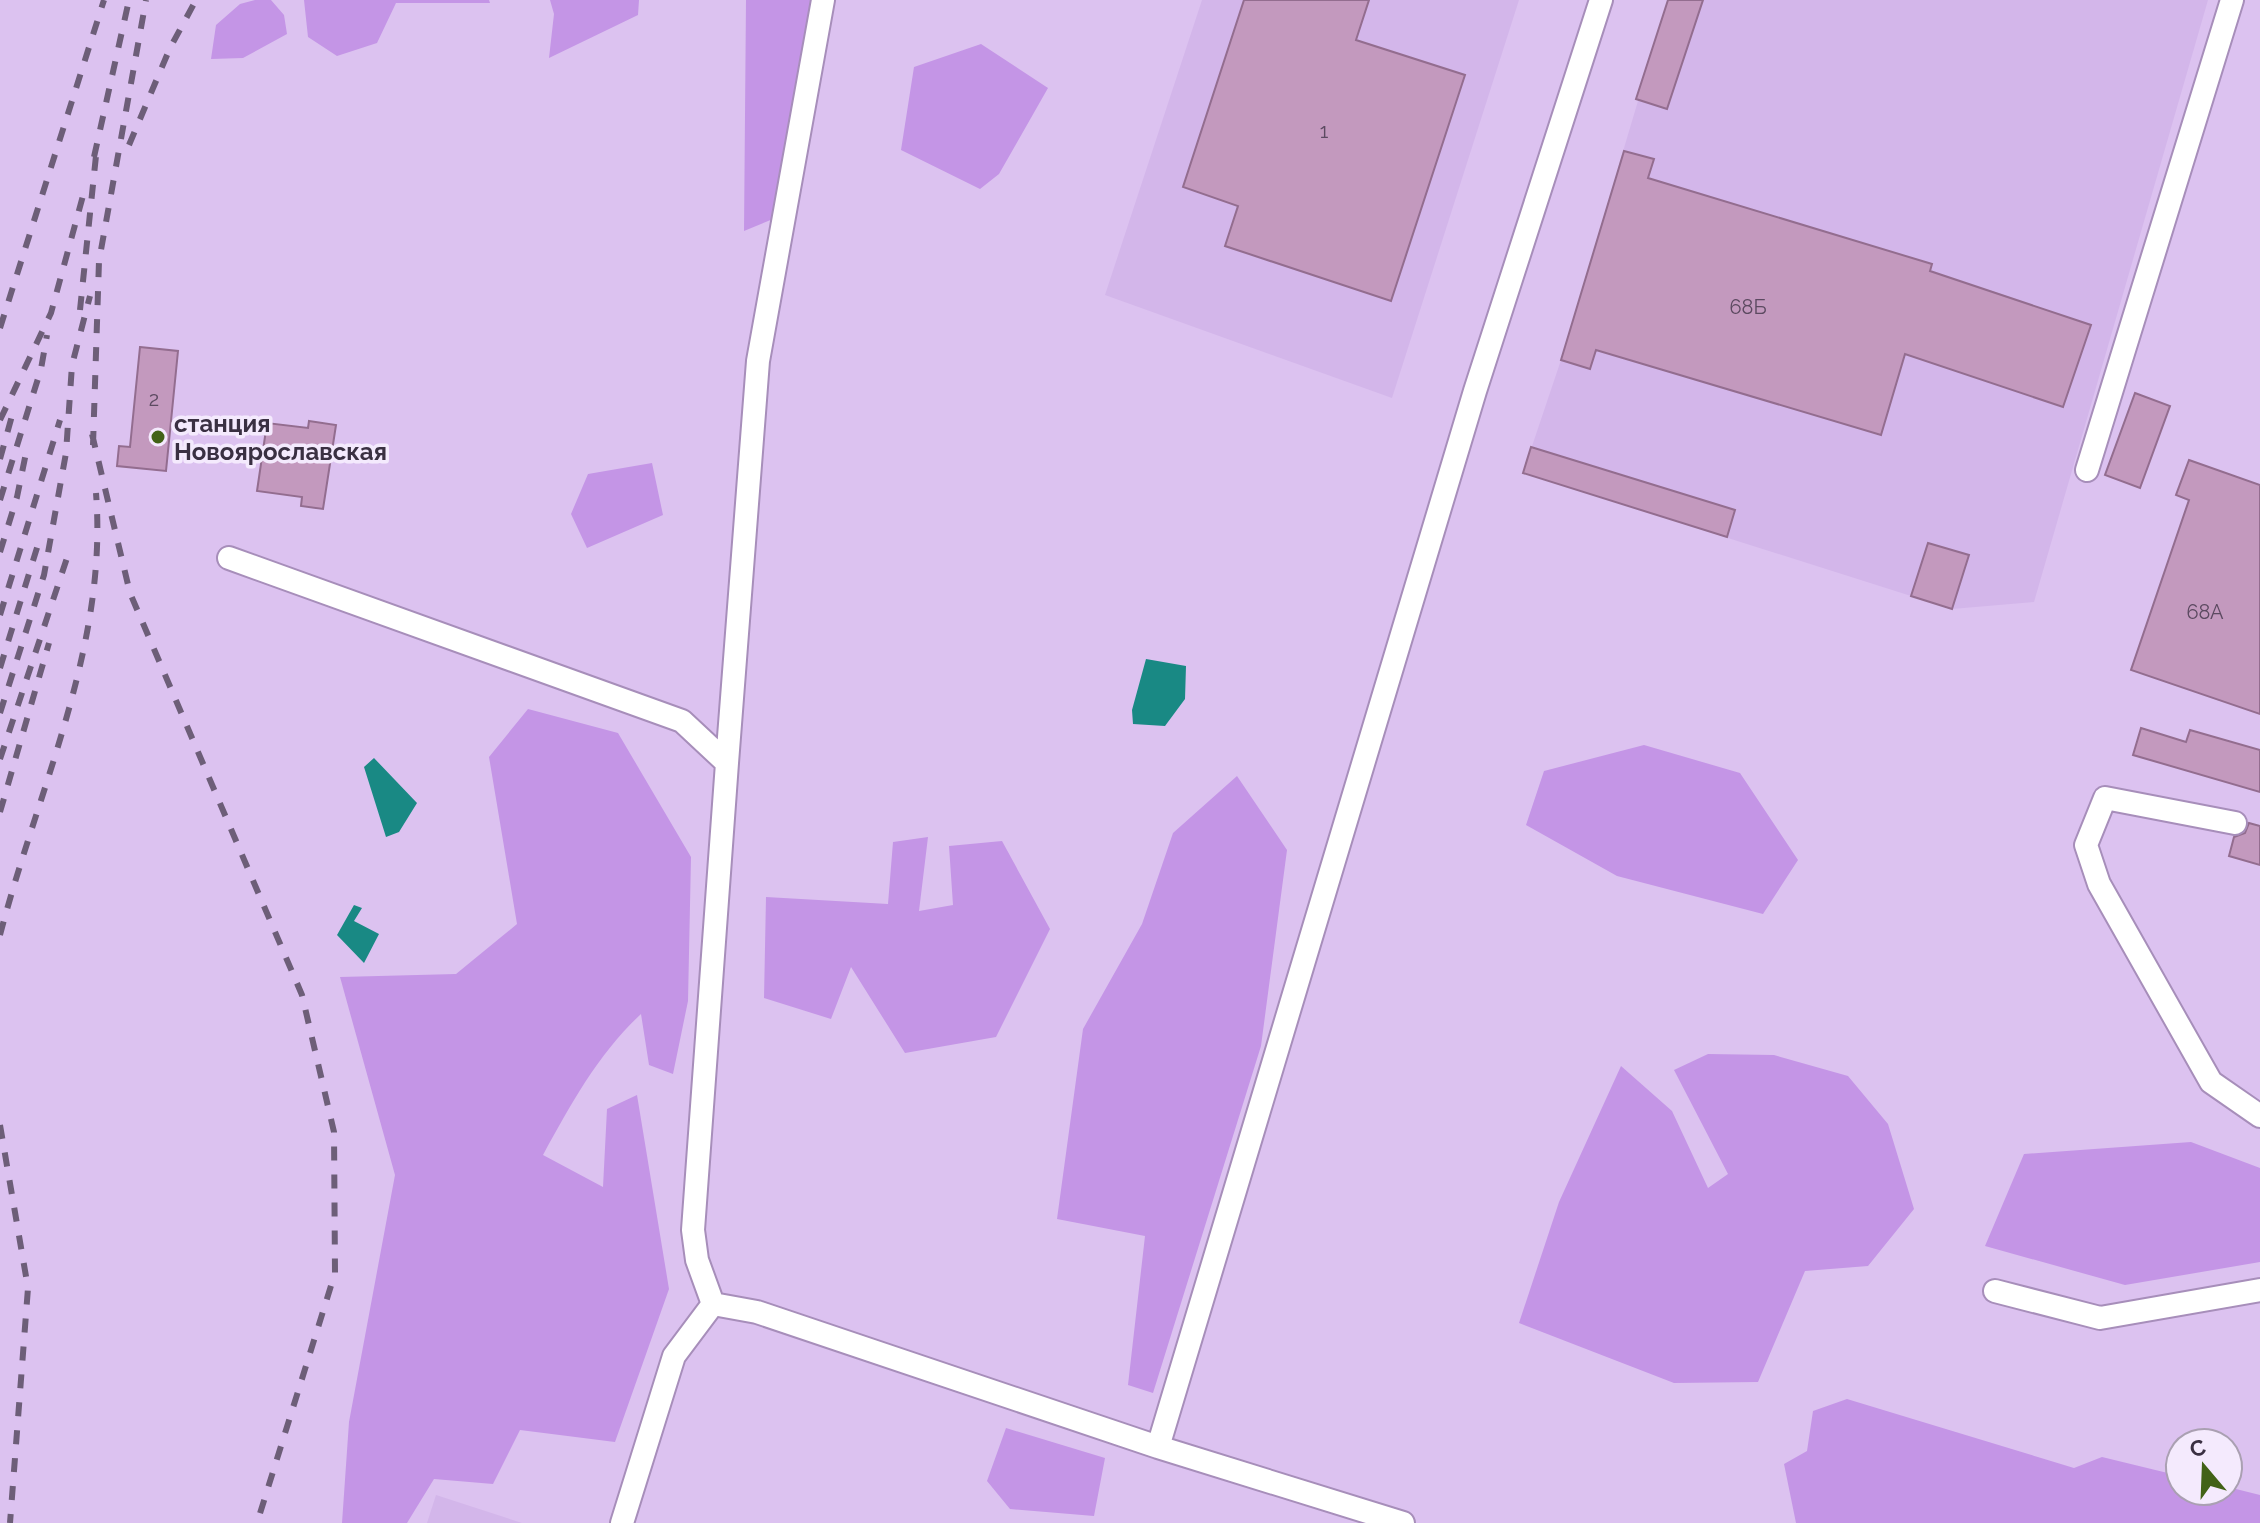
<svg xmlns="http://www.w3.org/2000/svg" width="2260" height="1523" font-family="Raleway,sans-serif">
<rect width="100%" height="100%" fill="#dcc2f0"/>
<path fill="#d3b6ea" d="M1202,0H1519L1392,398L1105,295Z
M1668,0H2208L2034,602L1952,609L1523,473L1561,360Z
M436,1495L522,1523H427Z"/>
<path fill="#c495e6" d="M255,0H271L284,15L287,34L243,58L211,59L216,25L240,4Z
M304,0H489L490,3H396L377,43L337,56L308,37Z
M550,0H639L638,15L549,58L554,14Z
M746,0H818L790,212L744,231Z
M981,44L1048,88L999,174L980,189L901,150L914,67Z
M652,463L663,515L587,548L571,514L588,474Z
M528,709L618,733L691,857L688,1001L673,1074L649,1065L641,1014C598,1054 571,1104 543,1155L603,1187L607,1109L637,1095L669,1289L615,1442L520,1430L493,1484L434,1479L407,1523H342L349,1422L395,1175L340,977L456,974L517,924L489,757Z
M1644,745L1740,773L1798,860L1763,914L1617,876L1526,825L1544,771Z
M1237,776L1287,850L1261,1046L1153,1393L1128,1385L1145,1236L1057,1219L1083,1029L1142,924L1173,833Z
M928,837L919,911L953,905L949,846L1002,841L1050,929L996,1037L905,1053L851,967L831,1019L764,998L766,897L888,904L893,842Z
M1708,1054L1774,1055L1848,1076L1888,1124L1914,1209L1868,1266L1805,1271L1758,1382L1674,1383L1519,1323L1559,1202L1621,1066L1672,1111L1708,1188L1728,1174L1674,1070Z
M2191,1142L2260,1168V1262L2125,1285L1985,1246L2024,1154Z
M1847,1399L2074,1468L2102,1457L2180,1476V1491H2228V1487L2260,1495V1523H1796L1784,1464L1807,1451L1813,1411Z
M1006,1428L1105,1458L1094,1516L1010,1509L987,1481Z"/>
<path fill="#198984" d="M1146,659L1186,666L1185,699L1165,726L1133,724L1132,710Z
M374,758L417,803L399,832L386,837L364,767Z
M354,905L362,908L354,921L379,934L364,963L337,935Z"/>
<path fill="#c399be" stroke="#936d8f" stroke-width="2" d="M1244,0H1369L1356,40L1465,75L1391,301L1225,246L1238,206L1183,187Z
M1668,0H1703L1667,109L1636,99Z
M1624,151L1654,159L1648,178L1932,264L1930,271L2091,325L2063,407L1905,354L1881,435L1596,350L1590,369L1561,360Z
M140,347L178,351L166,471L117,466L119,446L130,447Z
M2135,393L2170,406L2140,488L2105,475Z
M309,421L336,425L323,509L301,506L302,497L257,491L267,423L308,428Z
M1531,447L1735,510L1727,537L1523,473Z
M2189,460L2260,485V714L2131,670L2189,500L2176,495Z
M1928,543L1969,555L1952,609L1911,596Z
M2141,728L2186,742L2190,730L2260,750V792L2133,755Z
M2249,823L2260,826V865L2229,856L2234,837L2245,833Z"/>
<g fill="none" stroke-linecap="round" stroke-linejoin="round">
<g stroke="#a78eba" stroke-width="26">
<path id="minor" d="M2087,470L2232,0
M229,558L682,721L727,763L693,1230L697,1260L713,1304
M727,763L758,361L823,0
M2235,823L2105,798L2086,845L2099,884L2211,1082L2260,1116
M1995,1291L2100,1318L2260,1290
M1158,1447L1475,391L1601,0
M622,1523L674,1356L713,1304L757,1312L1158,1447L1403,1523"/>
</g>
<use href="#minor" stroke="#fff" stroke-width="22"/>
<path stroke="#6d5e78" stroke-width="6" stroke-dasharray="14 14" stroke-linecap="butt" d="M129,145L170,48L196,0
M94,157L129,0
M80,310L97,146
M0,328L104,0
M0,420L51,313L84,192
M92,434L130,593L302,995L334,1132L335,1273L257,1523
M93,445L99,261L146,0
M0,459L15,405
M0,500L41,369L47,335
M0,552L17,497L27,448
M0,615L60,420
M0,668L40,538
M0,713L44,575L66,453L72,365L90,296
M0,759L68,555
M0,812L49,643
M0,935C38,789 108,646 96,493
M0,1125L28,1288L10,1523"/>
</g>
<circle fill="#426217" stroke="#f4eafd" stroke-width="3" cx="158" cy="437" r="8"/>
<g text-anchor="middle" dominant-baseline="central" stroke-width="7" stroke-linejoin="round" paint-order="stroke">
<g font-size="20" fill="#5c4a61">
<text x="1324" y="131">1</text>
<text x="1748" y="307">68Б</text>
<text x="154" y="399">2</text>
<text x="2205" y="612">68А</text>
</g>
<g font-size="24" font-weight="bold" fill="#3a3042" stroke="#f4eafd" text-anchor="start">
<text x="174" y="423">станция<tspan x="174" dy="28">Новоярославская</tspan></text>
</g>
</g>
<g transform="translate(2204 1467) rotate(341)"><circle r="38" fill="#f4eafd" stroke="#aaa0b2" stroke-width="2"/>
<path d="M0-6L14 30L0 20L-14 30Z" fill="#426217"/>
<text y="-12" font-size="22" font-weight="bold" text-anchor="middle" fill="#3a3042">С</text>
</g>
</svg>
